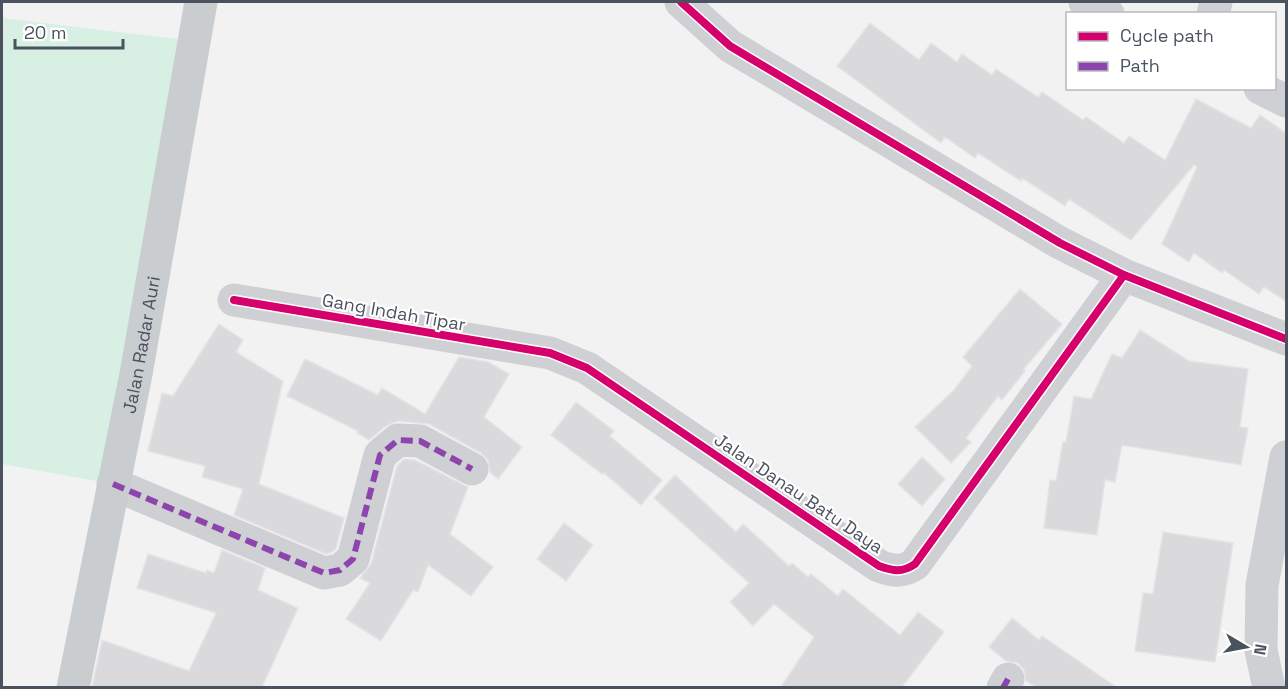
<svg xmlns="http://www.w3.org/2000/svg" width="1288" height="689" font-family="'Space Grotesk',sans-serif">
<rect width="100%" height="100%" fill="#f2f2f2"/>
<path fill="#d8f0e4" d="M2,18L194,41L113,484L2,464Z"/>
<path fill="#dadadc" stroke="#e4e4e5" stroke-width="1.5" d="M870,23L919,60L931,43L957,62L962,54L992,75L996,69L1038,97L1042,92L1083,120L1086,117L1124,143L1129,136L1165,160L1196,99L1251,128L1260,115L1287,134V302L1264,287L1259,294L1224,270L1222,273L1194,253L1189,262L1162,244L1197,167L1194,165L1131,240L1069,199L1065,206L1022,178L1021,181L978,153L975,158L945,137L941,143L837,66Z
M1020,289L1062,324L1023,370L1025,371L1002,400L998,396L966,438L971,442L951,463L915,427L954,390L972,366L963,357Z
M219,324L243,340L236,352L283,381L259,484L344,518L336,549L332,552L326,554L234,515L243,489L202,477L205,466L148,451L162,393L173,396Z
M1140,330L1189,361L1248,369L1240,427L1248,428L1241,465L1122,445L1115,482L1105,480L1097,535L1044,528L1050,480L1056,481L1063,442H1066L1074,396L1091,399L1112,354L1122,358Z
M459,357L488,362L509,374L484,417L522,447L498,479L490,472L488,460L481,453L429,424L398,421L386,426L369,440L357,433L358,431L287,396L305,359L378,395L382,388L425,414Z
M576,402L614,431L610,436L662,480L641,505L604,473L602,474L551,435Z
M922,457L945,479L922,506L898,484Z
M404,459L415,460L468,487L450,534L493,567L471,596L428,565L418,592L413,590L381,641L346,619L370,583L360,578L371,564L397,466Z
M675,475L736,532L743,524L789,566L792,563L808,577L811,574L838,596L843,589L900,635L918,612L944,632L902,687H781L814,637L774,604L753,626L730,602L749,583L654,498Z
M564,523L593,545L566,581L537,559Z
M1163,532L1233,543L1215,662L1135,651L1143,593L1153,594Z
M222,550L265,568L258,590L298,608L262,687H92L102,640L189,671L216,613L137,588L148,554L206,573L207,570L214,573Z
M1012,618L1039,640L1042,636L1116,687H1036L1026,681L1024,670L1018,663L1006,661L989,647Z"/>
<g fill="none" stroke-linecap="round" stroke-linejoin="round">
<path stroke="#ced0d3" stroke-width="33" d="M681,2L730,46L1060,243L1124,275L1286,339
M1085,2L1108,14
M1213,14L1216,2
M1260,88L1286,101
M234,300L550,353L587,368L879,566C893,571 902,573 915,564L1124,275
M113,484L324,573L340,570L353,559L380,455L398,440L420,441L472,469
M1003,688L1008,679
M1269,688L1261,650L1262,585L1286,457"/>
<path stroke="#cacdd0" stroke-width="33" id="s1" d="M73,688L136,374L201,2"/>
<path stroke="#8e44ad" stroke-width="6" stroke-dasharray="12 6" stroke-linecap="butt" d="M113,484L324,573L340,570L353,559L380,455L398,440L420,441L472,469
M1003,688L1008,679"/>
<g stroke="#fff" stroke-width="11">
<path id="cycleway" d="M681,2L730,46L1060,243L1124,275L1286,339
M234,300L550,353L587,368L879,566C893,571 902,573 915,564L1124,275"/>
</g>
<use href="#cycleway" stroke="#d6006c" stroke-width="8"/>
</g>
<g text-anchor="middle" dominant-baseline="central" stroke-width="4.5" stroke-linejoin="round" paint-order="stroke">
<g font-size="18" fill="#4a525e" stroke="#fff">
<text transform="translate(394 312) rotate(10)">Gang Indah Tipar</text>
<text stroke="none"><textPath href="#s1" startOffset="350">Jalan Radar Auri</textPath></text>
<text transform="translate(799 493) rotate(34)">Jalan Danau Batu Daya</text>
</g>
</g>
<rect width="1288" height="689" fill="none" stroke="#4a525e" stroke-width="6"/>
<rect x="1066" y="12" width="210" height="78" fill="#ffffff" stroke="#b7babf" stroke-width="1.5"/>
<rect x="1078" y="32" width="30" height="9" fill="#d6006c" stroke="#b7babf" stroke-width="1.5"/>
<text x="1120" y="42" font-size="18" fill="#4a525e">Cycle path</text>
<rect x="1078" y="62" width="30" height="9" fill="#8e44ad" stroke="#b7babf" stroke-width="1.5"/>
<text x="1120" y="72" font-size="18" fill="#4a525e">Path</text>
<g transform="translate(1246 647) rotate(100)" stroke="#ffffff" stroke-width="4.5" paint-order="stroke">
<path d="M0-4.5L10 22L0 15L-10 22Z" fill="#4a525e"/>
<text y="-9" font-size="16" font-weight="bold" text-anchor="middle" fill="#4a525e">N</text>
</g>
<path d="M15 39v9h108v-9" fill="none" stroke="#4a525e" stroke-width="3"/>
<text x="24" y="39" font-size="18" fill="#4a525e" stroke="#ffffff" stroke-width="4.5" paint-order="stroke">20 m</text>
</svg>
